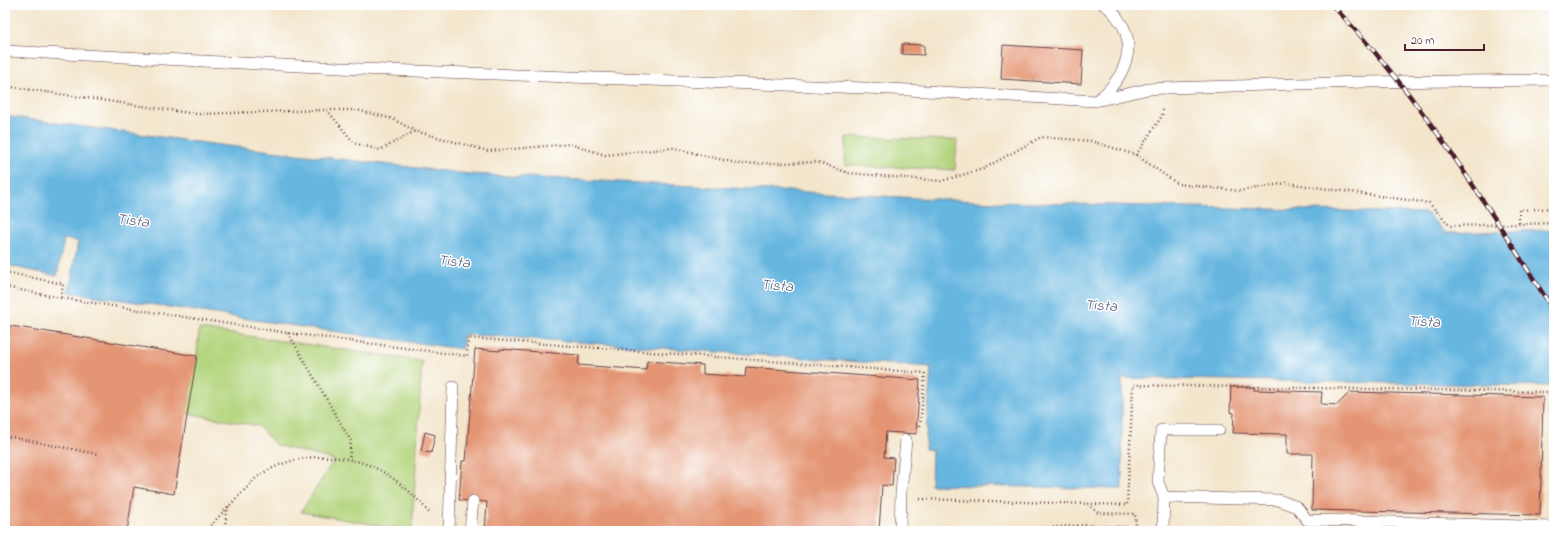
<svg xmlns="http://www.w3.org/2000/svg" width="1559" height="536" font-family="'Indie Flower',sans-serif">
<rect width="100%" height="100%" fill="#fff"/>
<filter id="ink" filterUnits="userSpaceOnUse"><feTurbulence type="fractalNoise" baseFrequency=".025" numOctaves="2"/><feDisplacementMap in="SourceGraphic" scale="8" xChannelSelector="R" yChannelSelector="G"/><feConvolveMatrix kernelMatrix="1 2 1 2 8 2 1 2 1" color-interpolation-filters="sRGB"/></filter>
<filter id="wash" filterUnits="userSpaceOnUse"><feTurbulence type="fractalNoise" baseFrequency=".012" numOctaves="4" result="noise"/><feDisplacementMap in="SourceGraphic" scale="16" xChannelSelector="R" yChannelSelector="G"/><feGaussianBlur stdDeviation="0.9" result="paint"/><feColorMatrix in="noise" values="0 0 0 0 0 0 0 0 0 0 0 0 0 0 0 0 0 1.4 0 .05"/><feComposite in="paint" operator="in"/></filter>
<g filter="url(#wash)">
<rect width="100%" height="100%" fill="#f3e6cc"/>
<path fill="#b3d47c" stroke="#7e7a54" d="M846,137L957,140L955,170L845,165Z
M199,329L422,361L412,531L301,512L334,460L276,445L258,426L186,413L197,355Z"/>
<path fill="#66b6e0" stroke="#586a86" d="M5,116L220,145L469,174L994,202L1427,213L1446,233L1554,230V386L1122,378V489L931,485L932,450L925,449L931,367L464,334L462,349L302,327L69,292L78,241L64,239L57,276L5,265Z"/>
<g id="blocks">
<path fill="#e49573" d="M902,44L924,45V55L902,54Z
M1003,45L1083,50L1081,84L1001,79Z
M5,325L197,356L174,494L134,487L127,531H5Z
M475,349L500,351V349L579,355L578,365L646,370L647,361L703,365V374L745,377L746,367L920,380L916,434L886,432L884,457L894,458L892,486L882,485L879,531H485L487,502L459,500L462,461H466Z
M1231,387H1254V390L1322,392L1321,404L1337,405L1350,392L1543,397L1540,515L1312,510L1313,454H1287V434L1233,433L1234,413L1230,412Z
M425,432L435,435L431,453L421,451Z"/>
</g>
</g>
<g filter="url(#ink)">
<use href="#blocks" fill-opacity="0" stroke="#633d43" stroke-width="1"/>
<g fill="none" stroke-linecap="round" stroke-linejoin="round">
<g stroke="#633d43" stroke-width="12">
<path id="service" d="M5,51L360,69L891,89L1096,101C1121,83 1140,48 1119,20C1114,13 1111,8 1104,5
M1100,100L1148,89L1166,88L1364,82L1554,80
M1164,497L1158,482L1161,430H1219
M1361,521L1554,527
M449,531L453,387
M470,531L473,501
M900,531L901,492L906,440
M1163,531L1164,497L1278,500L1297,507L1307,520L1361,521L1367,531"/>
</g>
<path stroke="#633d43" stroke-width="2.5" stroke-dasharray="1 3" stroke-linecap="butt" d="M5,86L196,114L327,110L354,143L380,150L415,131L488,151L570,144L605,155L673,148L740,164L818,162L848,173L941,181L983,169L1041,137L1091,141L1136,155L1178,184L1240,191L1286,183L1429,203L1450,226L1554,223
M327,110H357L393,119L415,131
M1136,155L1162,116L1163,108
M1519,223V210L1554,208
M5,272L63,284L61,298L288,333L467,356L468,338L925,373L920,427
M5,287L61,298
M288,333L351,441L349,459
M5,436L97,454
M920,499L1127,505L1133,385L1550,392L1549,411L1554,412
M1088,504L1098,513L1135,514L1136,527
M205,531L256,478C288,454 334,451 371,466C391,474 417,496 430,514
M224,531L228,506
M1001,531L1085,525L1144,528"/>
<use href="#service" stroke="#fff" stroke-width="11"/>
<g stroke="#4a1f2b" stroke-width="4.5">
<path id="rail" d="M1332,5C1420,95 1486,205 1554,311"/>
</g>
<use href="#rail" stroke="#fff" stroke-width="3" stroke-dasharray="9" stroke-linecap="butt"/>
</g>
</g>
<g text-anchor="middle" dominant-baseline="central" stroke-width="3" stroke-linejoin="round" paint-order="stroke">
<g font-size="15" font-style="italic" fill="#555b73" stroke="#fff">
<text transform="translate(133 221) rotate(7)">Tista</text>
<text transform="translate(454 262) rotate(6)">Tista</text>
<text transform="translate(777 286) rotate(4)">Tista</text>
<text transform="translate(1101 306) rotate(3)">Tista</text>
<text transform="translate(1424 322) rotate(3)">Tista</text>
</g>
</g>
<rect width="1559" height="536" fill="none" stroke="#fff" stroke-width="20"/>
<path d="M1405 44v6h79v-6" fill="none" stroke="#4a1f2b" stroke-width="2"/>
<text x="1411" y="44" font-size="12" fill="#4a1f2b" stroke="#ffffff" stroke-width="3" paint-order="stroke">20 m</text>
</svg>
